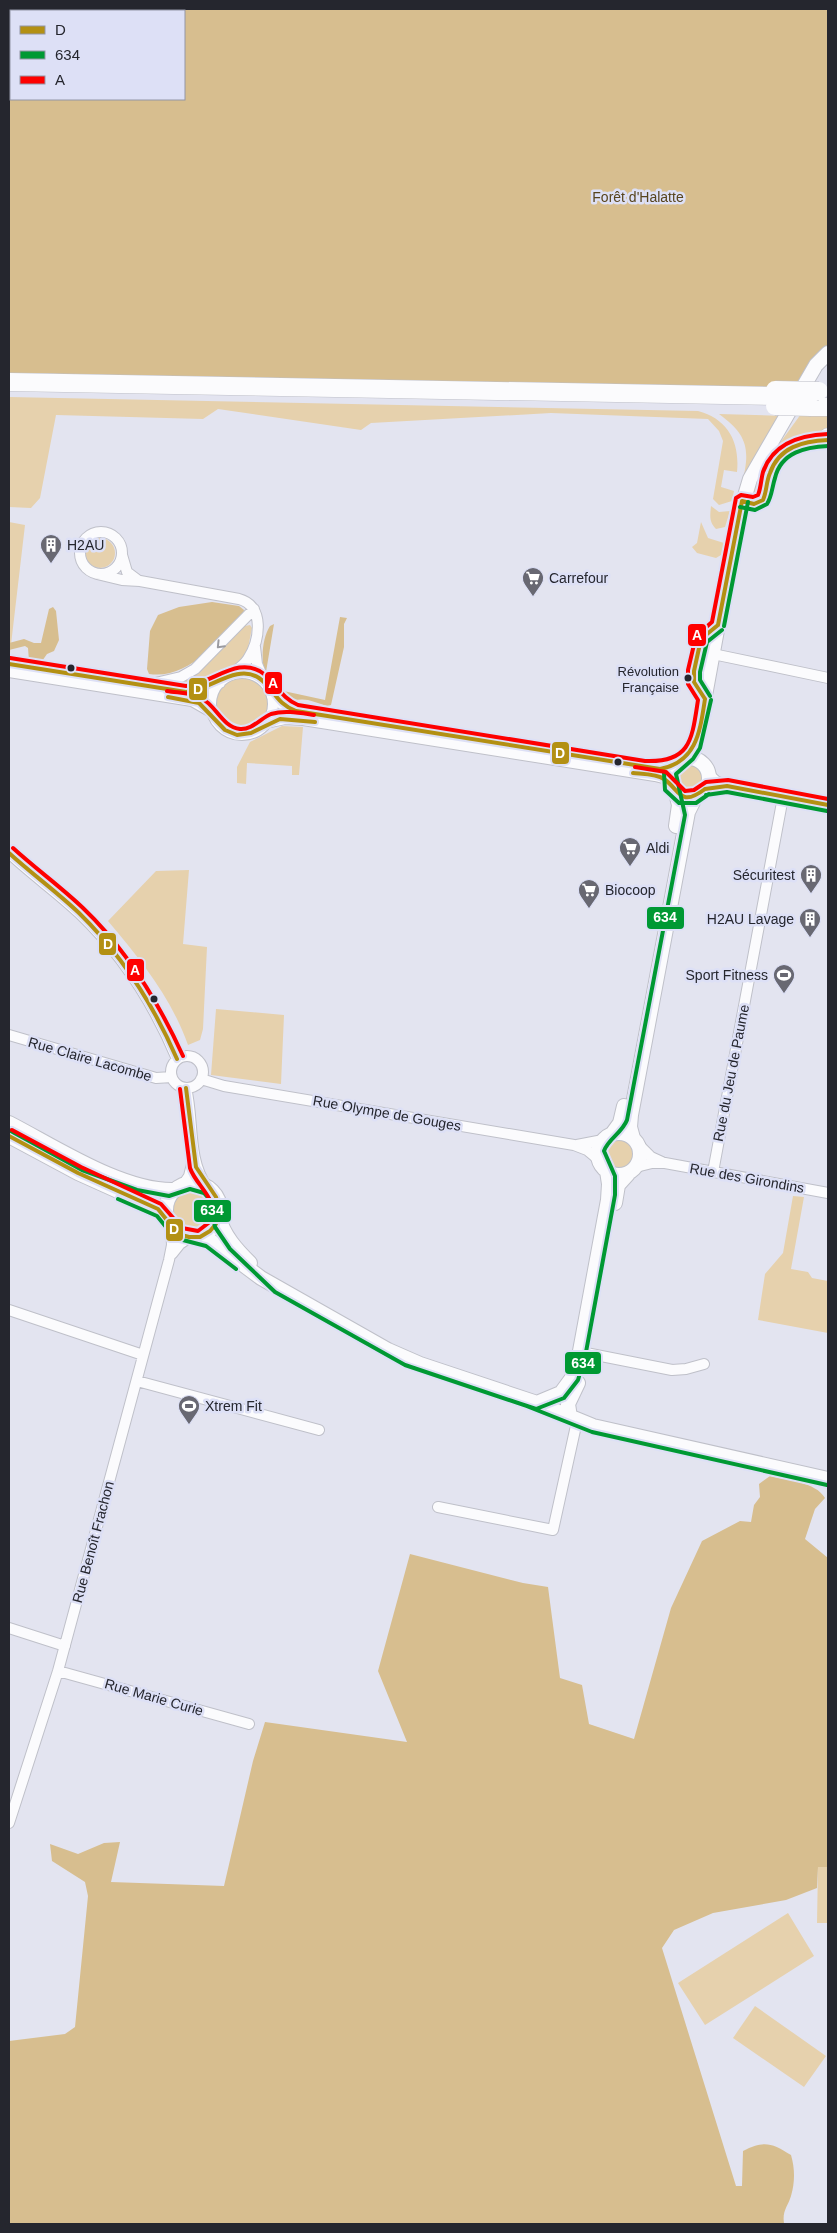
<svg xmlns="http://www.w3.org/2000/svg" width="837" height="2233" font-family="Arial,sans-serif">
<rect width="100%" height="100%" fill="#e3e4f0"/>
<path fill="#e6d1ad" d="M9,397L698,411C728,419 740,442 737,472L724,470L721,487L734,491L732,501L719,505L713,499L723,441L719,431L708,419L551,413L371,423L361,430L218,409L203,419L56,415L40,498L31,508L9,507Z
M719,414L785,416L742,484C750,450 749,436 719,414Z
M801,414L828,415V433C818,442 796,432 782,448C769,462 769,486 756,500L750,498L755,477Z
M711,506L719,512L730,511L725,527L716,529C709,522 710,516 711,506Z
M9,522L25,525L10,653L9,652Z
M701,522L708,538L724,543L721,555L716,558L697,553L692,547L697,543Z
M85 553a15 15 0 1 1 30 0a15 15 0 1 1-30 0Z
M250,625L252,628L246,658L210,684L193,689L165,685L200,670L245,626Z
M216 704a26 26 0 1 1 52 0a26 26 0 1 1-52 0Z
M282,726L303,727L299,775H292V766L247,763L246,784L237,783V767L250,742Z
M676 778a13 13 0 1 1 26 0a13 13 0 1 1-26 0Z
M189,870L183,944L207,947L203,1029L200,1040L188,1045C171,997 140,959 108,921L156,871Z
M216,1009L284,1015L281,1084L211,1075Z
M604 1154a15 15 0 1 1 30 0a15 15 0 1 1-30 0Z
M172 1210a21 21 0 1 1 42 0a21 21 0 1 1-42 0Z
M793,1196L804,1197L791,1269L808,1272L812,1278L828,1281V1333L758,1320L765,1274L783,1253Z
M818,1867H828V1923H817Z
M788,1913L814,1956L705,2025L678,1983Z
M755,2006L826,2056L804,2087L733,2038Z"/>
<path fill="#d7be8f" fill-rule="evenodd" d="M9,9H828V347L820,353L793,389L9,373ZM11,11H184V99H11Z
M212,602L239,606L244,610L243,615C218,640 189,680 149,674L147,669L150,631L158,615L179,607Z
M53,607L56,611L59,640L54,651L47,654L40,664L29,661L28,648L25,646L9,650V643L24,639L34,643H41L49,609Z
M340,617L347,618L344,624V647L331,705L327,706C321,704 315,702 308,700C300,698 290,702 281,697C260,685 258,645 270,626L274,624L266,672L279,690L325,700Z
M770,1476C786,1480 816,1482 825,1498L815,1509L805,1539L828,1558V1867H818L817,1888L786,1900L713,1913L674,1930L662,1948L736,2186H742L743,2151C764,2140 772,2143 791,2155C795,2169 795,2182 791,2196C788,2206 782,2211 784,2223L789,2224H9V2041L65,2034L75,2027L88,1896L85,1882L52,1861L50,1844L78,1854L104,1843L120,1842L111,1882L224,1886L253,1761L265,1722L407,1742L378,1671L410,1554L523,1583L548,1587L560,1678L582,1685L589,1724L634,1739L671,1608L702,1541L740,1521L751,1522L754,1505L760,1497L759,1484Z"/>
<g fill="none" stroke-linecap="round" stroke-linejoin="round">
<g stroke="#bfc0c9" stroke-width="12">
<path id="street" d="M742,501L754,504L763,500C767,492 767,482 769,474C778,446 803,440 828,440
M80 553a21 21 0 1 1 42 0a21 21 0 1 1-42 0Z
M122,555L127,572L139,581
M97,574L122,580L140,581L239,599C265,606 260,640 248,659C243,667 235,671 228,676
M255,647L257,664L264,681
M713,654L828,678
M9,664L186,692L201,691L220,683
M9,672L192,701L213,713
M211 704a31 31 0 1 1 62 0a31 31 0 1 1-62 0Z
M151,684L181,677L195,669L254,609
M272,697L287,708L301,712L657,769L674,766
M266,723L285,719L303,720L655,776L663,778L670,784
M707,773L716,781L727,786L828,805
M705,789L724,786
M9,853C31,874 57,892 79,913C123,955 154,1004 177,1059
M9,1035L156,1078L172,1077
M171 1072a16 16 0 1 1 32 0a16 16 0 1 1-32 0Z
M201,1079L224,1086L574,1145L587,1150L599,1160
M186,1088C194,1120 187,1159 207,1187
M638,1144L651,1157L662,1162
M577,1145L603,1140
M636,1167L652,1163H665L828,1193
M713,1172L783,797
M183,1185L189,1176L193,1160
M172,1254L180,1244L190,1237
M9,1310L143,1355
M581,1346L586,1353L672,1370L686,1369L704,1364
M137,1381L319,1430
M438,1507L553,1530L577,1421
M9,1628L65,1646
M58,1671L249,1724
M9,1823L58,1671L169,1260L172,1245L171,1226"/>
</g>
<g stroke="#bfc0c9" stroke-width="16">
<path id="secondary" d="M669 778a20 20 0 1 1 40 0a20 20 0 1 1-40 0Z
M684,759L693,749L698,734L736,526L750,479L816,365L828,353
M676,793L679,805L676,826
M9,1123C54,1146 123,1192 175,1190
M598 1154a21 21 0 1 1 42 0a21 21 0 1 1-42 0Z
M612,1134L620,1123L624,1106
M9,1136L78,1173L158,1209L166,1216
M633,1138L630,1127L631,1115L688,812L696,796
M166 1210a27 27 0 1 1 54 0a27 27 0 1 1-54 0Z
M615,1203L618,1185L628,1174
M219,1217C223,1235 237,1250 250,1263
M200,1237L214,1243L261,1278L388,1350L420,1364L537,1403L593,1426L828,1479
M537,1403L561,1393L572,1378L580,1351L608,1200L609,1184L607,1171
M570,1417L568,1404L578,1383"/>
</g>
<g stroke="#bfc0c9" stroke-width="19">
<path id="highway" d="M9,382L775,396
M811,407H828
M825,440L828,437"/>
</g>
<use href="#street" stroke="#fbfbfd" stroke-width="10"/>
<use href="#secondary" stroke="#fbfbfd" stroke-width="14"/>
<use href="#highway" stroke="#fbfbfd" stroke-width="18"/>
<g stroke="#bfc0c9" stroke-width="19" stroke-linecap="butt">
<path id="highway-bridge" d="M775,390L819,391
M775,406L811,407"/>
</g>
<use href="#highway-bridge" stroke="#fbfbfd" stroke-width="18"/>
<g stroke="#dde0f6" stroke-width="8">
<path id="bus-1" d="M742,501L754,504L763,500C767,491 766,482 770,473C779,447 803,441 828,440
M718,625L742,501
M9,664L186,692C210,690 237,663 259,678C275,689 275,703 296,711L660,769C697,762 700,731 705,699
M168,697L199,703L225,730L237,735L251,733L280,719L315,722
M705,699L694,682V671L701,639L718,625
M633,773C641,774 657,774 664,779C680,790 680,808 705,789
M705,789L727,786L828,805
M9,853C32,874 57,892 79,913C122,955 153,1004 177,1059
M9,1136L78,1173L158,1209L178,1234L189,1237H200L210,1231L216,1224L219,1208L216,1197L196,1167L186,1088"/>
</g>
<g stroke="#dde0f6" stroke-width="8">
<path id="bus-2" d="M740,507L755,510L767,504C772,496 772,487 775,478C781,452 806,447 828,446
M724,626L748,502
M710,696L700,680V672L707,642L722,630
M664,773L665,790L679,803H696L709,794
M706,795L727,792L827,811
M9,1130L82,1170L137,1190L169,1196L190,1189L204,1193L211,1201L215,1227L230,1249L275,1292L405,1365L536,1409L564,1398L578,1380L586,1352L615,1195V1176L604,1151C608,1139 622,1133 627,1120L685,815L676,774L693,759L700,748L711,700
M118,1199L157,1216L175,1238L206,1246L236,1269
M524,1405L592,1432L827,1485"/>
</g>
<g stroke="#dde0f6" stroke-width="8">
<path id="bus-3" d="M10,658L186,686C213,684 238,654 264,674C277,684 281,698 298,705L645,761C691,763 692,739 698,700L688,684V670L696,636L712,622L736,498L741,495L753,497L758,495C761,488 761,479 763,472C773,443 800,435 828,434
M167,691C178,693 191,692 201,698C216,705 222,727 240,729C252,730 261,718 271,714C285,710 300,713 314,715
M635,767L666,772L685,791L694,790L706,782L728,780L828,799
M13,848C36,869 61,887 83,908C127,950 158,1001 183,1056
M12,1130L81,1167L161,1204L182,1228L198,1231L211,1221C220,1200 196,1186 190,1168L180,1089"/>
</g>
<use href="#bus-1" stroke="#b39013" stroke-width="4"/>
<use href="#bus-2" stroke="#093" stroke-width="4"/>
<use href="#bus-3" stroke="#fe0000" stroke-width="4"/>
</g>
<defs><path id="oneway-chevron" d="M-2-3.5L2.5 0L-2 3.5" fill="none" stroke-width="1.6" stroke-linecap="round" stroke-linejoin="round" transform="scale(1.25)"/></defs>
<use stroke="#9b9ba0" href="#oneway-chevron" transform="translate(220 645) rotate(134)"/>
<defs>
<g id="building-pin" transform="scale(1.125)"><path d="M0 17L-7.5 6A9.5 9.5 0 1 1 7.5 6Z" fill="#686872" stroke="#dde0f6"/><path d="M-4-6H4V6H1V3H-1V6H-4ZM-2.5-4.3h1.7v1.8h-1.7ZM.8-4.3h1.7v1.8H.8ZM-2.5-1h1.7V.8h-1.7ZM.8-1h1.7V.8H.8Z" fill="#fff"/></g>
<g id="supermarket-pin" transform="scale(1.125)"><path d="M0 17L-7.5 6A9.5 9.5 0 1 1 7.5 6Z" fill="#686872" stroke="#dde0f6"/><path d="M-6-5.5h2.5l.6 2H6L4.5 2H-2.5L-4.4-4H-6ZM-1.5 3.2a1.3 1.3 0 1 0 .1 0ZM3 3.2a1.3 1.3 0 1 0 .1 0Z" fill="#fff"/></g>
<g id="stadium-pin" transform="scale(1.125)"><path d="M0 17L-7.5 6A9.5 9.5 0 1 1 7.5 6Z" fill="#686872" stroke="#dde0f6"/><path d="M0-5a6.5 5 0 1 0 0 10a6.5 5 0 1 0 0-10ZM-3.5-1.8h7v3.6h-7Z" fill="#fff"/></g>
</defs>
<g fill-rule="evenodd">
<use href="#building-pin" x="51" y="545"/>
<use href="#supermarket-pin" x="533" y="578"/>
<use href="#supermarket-pin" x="630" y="848"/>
<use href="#building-pin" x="811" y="875"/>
<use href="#supermarket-pin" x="589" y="890"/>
<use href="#building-pin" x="810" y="919"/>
<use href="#stadium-pin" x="784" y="975"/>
<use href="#stadium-pin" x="189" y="1406"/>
</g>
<g fill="#25262e" stroke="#dde0f6" stroke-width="2">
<circle cx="71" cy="668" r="4.5"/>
<circle cx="688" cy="678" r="4.5"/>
<circle cx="618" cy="762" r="4.5"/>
<circle cx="154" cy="999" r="4.5"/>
</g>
<g text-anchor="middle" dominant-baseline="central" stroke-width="5" stroke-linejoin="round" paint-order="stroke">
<g font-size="13" fill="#25262e" stroke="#dde0f6" text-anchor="end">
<text x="679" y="671">Révolution<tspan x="679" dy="16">Française</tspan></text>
</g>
<g font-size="14" fill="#57441d" stroke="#dde0f6">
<text x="638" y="197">Forêt d'Halatte</text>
</g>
<g font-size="14" fill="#25262e" stroke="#dde0f6" text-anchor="start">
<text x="67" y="545">H2AU</text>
<text x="549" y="578">Carrefour</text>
<text x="646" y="848">Aldi</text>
<text x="795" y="875" text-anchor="end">Sécuritest</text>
<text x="605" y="890">Biocoop</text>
<text x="794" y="919" text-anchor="end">H2AU Lavage</text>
<text x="768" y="975" text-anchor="end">Sport Fitness</text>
<text x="205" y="1406">Xtrem Fit</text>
</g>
<g font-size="14" fill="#25262e" stroke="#dde0f6">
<text transform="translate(90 1059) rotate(16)">Rue Claire Lacombe</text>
<text transform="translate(731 1073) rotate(-79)">Rue du Jeu de Paume</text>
<text transform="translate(387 1113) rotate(10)">Rue Olympe de Gouges</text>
<text transform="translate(747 1178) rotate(10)">Rue des Girondins</text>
<text transform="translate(93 1542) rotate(-75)">Rue Benoît Frachon</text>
<text transform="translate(154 1697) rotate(16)">Rue Marie Curie</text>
</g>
</g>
<g stroke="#dde0f6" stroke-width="2">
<rect x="687" y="623" width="20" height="24" rx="5" fill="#fe0000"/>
<rect x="264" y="671" width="19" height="24" rx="5" fill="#fe0000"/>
<rect x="188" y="677" width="20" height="24" rx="5" fill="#b39013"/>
<rect x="551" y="741" width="19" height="24" rx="5" fill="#b39013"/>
<rect x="646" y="906" width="39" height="24" rx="5" fill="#093"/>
<rect x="98" y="932" width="19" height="24" rx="5" fill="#b39013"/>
<rect x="126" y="958" width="19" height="24" rx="5" fill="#fe0000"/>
<rect x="193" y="1199" width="39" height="24" rx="5" fill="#093"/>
<rect x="165" y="1218" width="19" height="24" rx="5" fill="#b39013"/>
<rect x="564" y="1351" width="38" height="24" rx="5" fill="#093"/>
</g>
<g font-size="14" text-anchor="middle" font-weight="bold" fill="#fff">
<text x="697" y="640">A</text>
<text x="273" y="688">A</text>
<text x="198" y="694">D</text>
<text x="560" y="758">D</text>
<text x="665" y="922">634</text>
<text x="108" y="949">D</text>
<text x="135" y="975">A</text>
<text x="212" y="1215">634</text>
<text x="174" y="1234">D</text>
<text x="583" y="1368">634</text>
</g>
<rect width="837" height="2233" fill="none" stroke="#25262e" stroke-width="20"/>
<rect x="10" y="10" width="175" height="90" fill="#dde0f6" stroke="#9396a6"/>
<rect x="20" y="26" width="25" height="8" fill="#b39013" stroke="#9396a6"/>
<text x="55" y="35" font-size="15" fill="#25262e">D</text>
<rect x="20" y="51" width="25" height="8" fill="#009933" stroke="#9396a6"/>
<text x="55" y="60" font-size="15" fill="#25262e">634</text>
<rect x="20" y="76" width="25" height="8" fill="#fe0000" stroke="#9396a6"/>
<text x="55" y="85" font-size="15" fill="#25262e">A</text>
</svg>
